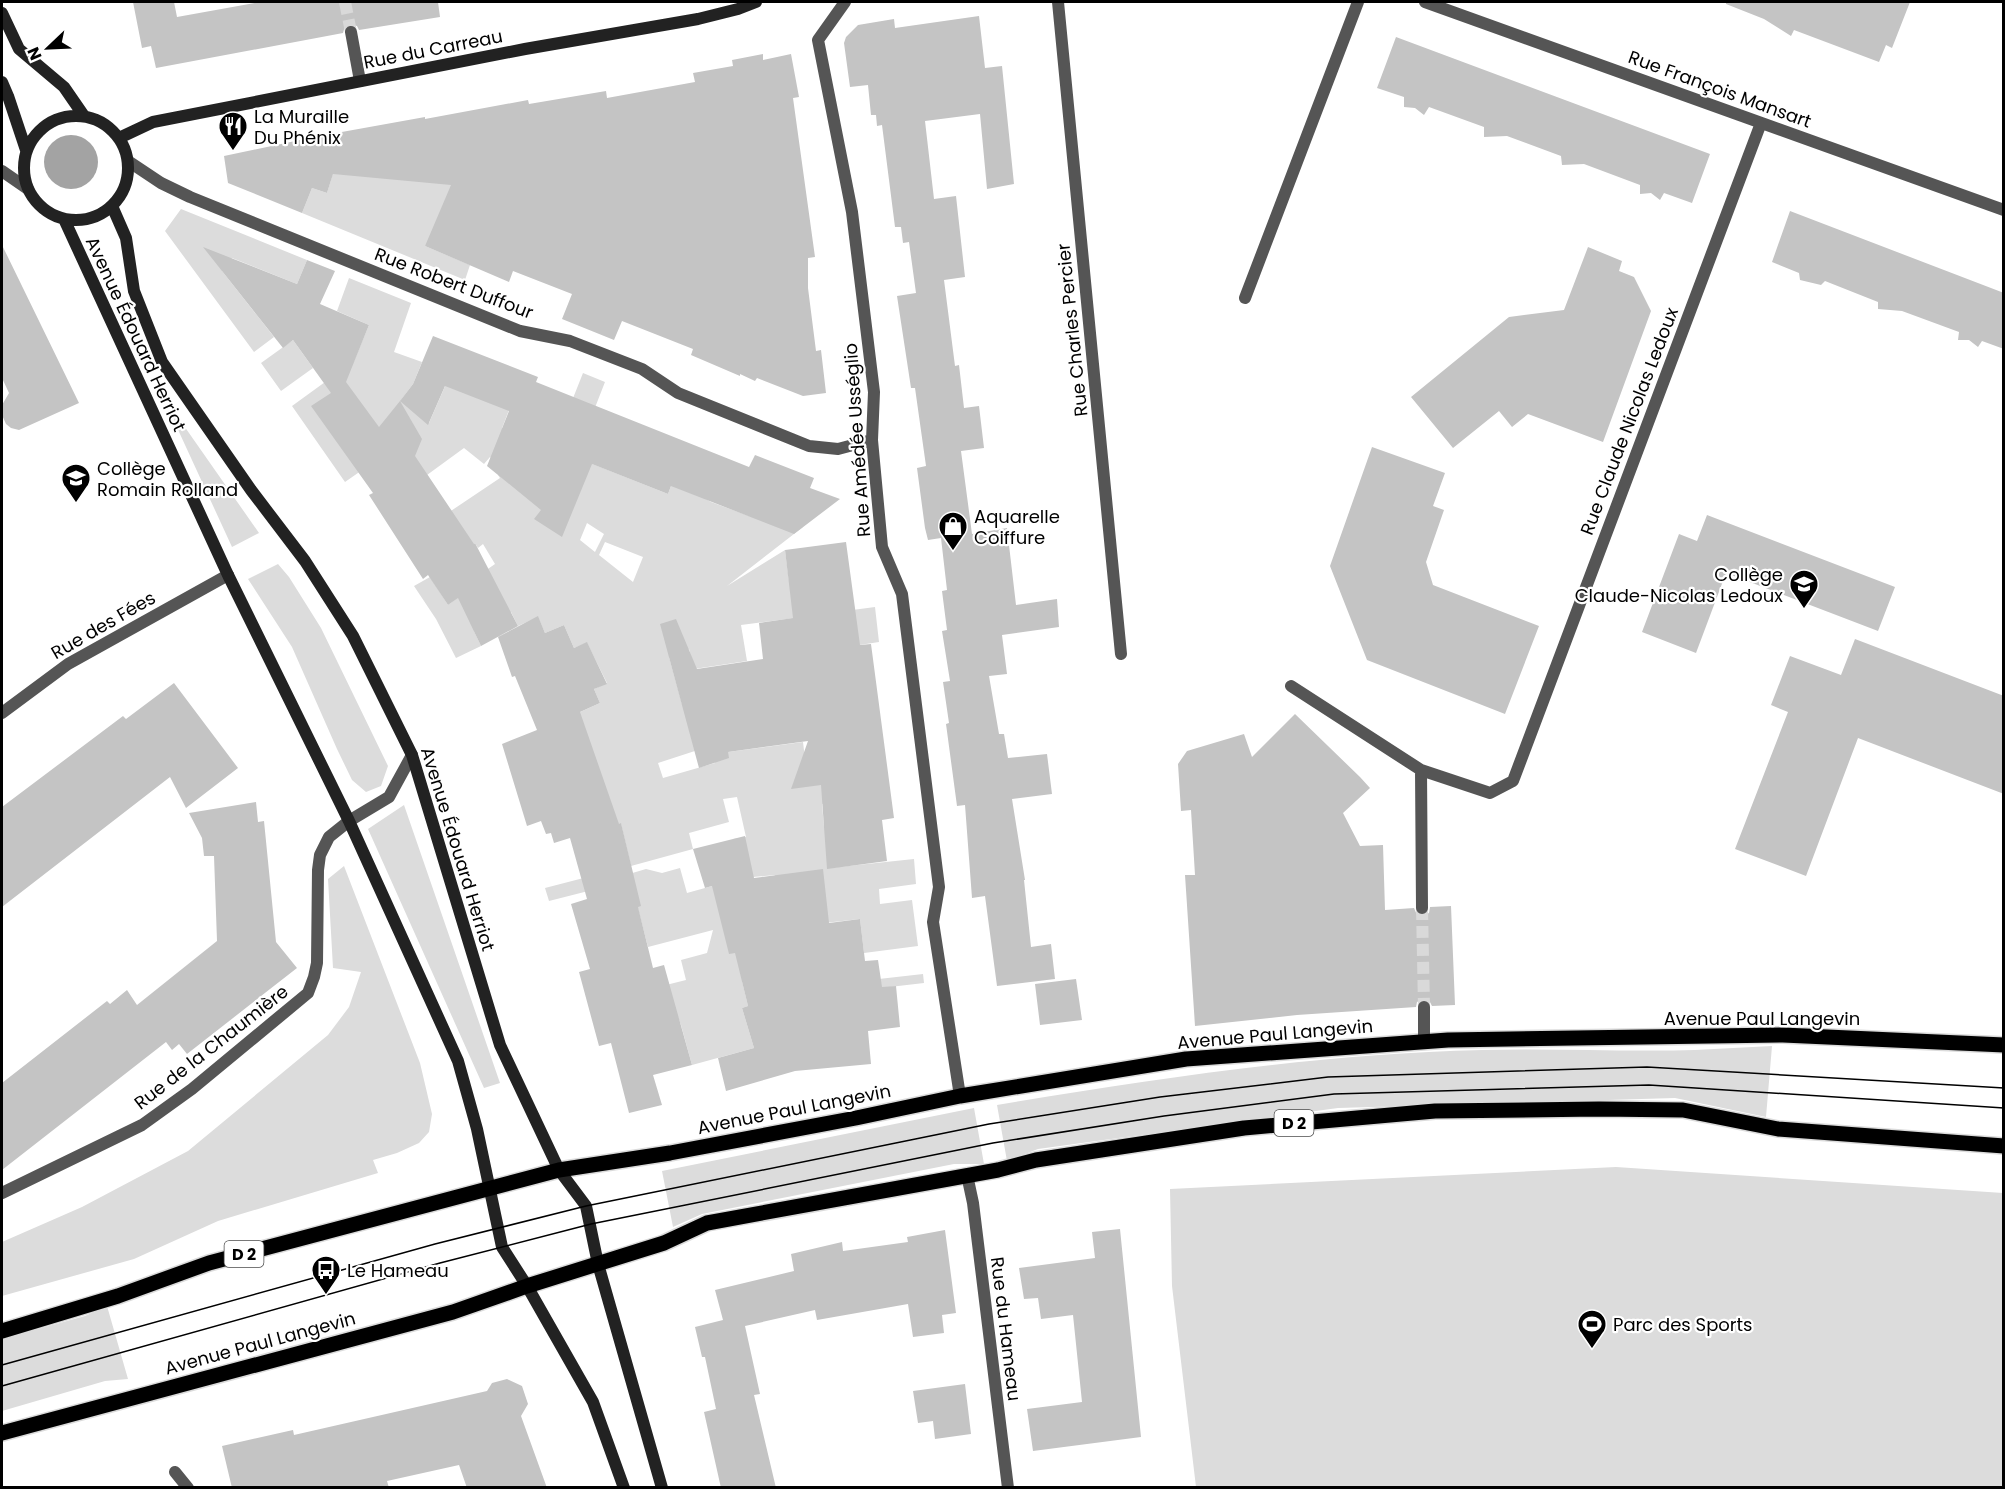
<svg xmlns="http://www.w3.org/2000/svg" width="2005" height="1489" font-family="Poppins,sans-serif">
<rect width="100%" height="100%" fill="#fff"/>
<path fill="#dcdcdc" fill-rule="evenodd" d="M490,157L425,246L470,265L465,280L302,213L312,188L327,193L334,170Z
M181,209L307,260L297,284L232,258L222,271L274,337L254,352L165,231Z
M349,278L411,303L394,352L422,362L413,384L401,400L429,423L446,384L509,410L502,428L668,494L673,481L711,502L749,516L803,527L727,586L785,550L789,581L802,617L741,625L747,661L694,669L689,649L669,657L682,704L701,749L658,763L663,778L715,763L713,754L803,742L806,767L836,782L839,801L822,804L824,827L839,825L829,868L914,859L916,884L879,889L880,904L912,900L918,946L864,953L860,919L797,926L817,986L923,974L924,983L769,1001L742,981L748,1006L742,1008L754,1048L692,1065L681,1025L666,985L686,980L681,960L707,953L713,930L648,947L629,874L646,869L662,873L680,868L687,893L741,878L733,839L746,837L737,797L723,799L729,822L689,833L693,849L631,866L621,824L603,829L578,713L600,703L594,689L607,683L587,643L574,648L564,625L545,633L538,617L518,626L511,612L474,631L481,646L456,658L436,619L414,586L430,577L448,605C466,593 477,575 495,564L483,544L478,548L475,543L470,547L418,533L500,478L498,475L501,466L490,457L484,464L464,448L427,475L401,443L345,482L292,406L354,361L369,325L337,311ZM587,523L604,534L595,552L580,540ZM605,542L643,557L633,582L599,555ZM775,875L751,919L742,878Z
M293,340L313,368L281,391L261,363Z
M583,373L605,382L587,428L558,436Z
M175,413L259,533L232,547L174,421Z
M278,564L289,577L321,628L388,766L381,786L366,792L352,780L337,749L292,647L248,579Z
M875,607L879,642L820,651L815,615Z
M404,805L500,1083L484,1088L368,829Z
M344,866L420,1063L432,1114L429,1132L419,1143L397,1153L373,1160L378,1173L218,1221L134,1259L2,1296V1242L82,1207L188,1151L328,1035L349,1007L361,972L333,968L328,879Z
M626,867L604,887L549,901L545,888Z
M1772,1046L1766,1117L1675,1098L1338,1108L1038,1149L1007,1161L997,1105C1158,1078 1319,1054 1482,1050C1553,1048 1624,1052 1695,1050C1720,1049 1746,1047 1772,1046Z
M974,1108L984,1164H954L702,1214L673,1227L662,1171Z
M1616,1167L2003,1193V1487H1196L1172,1286L1170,1189Z
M107,1306L128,1379L105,1381L2,1411V1339L85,1316Z"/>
<path fill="#a3a3a3" d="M44 162a27 27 0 1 1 54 0a27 27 0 1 1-54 0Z"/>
<path fill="#c4c4c4" d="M133,2H174L177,17L260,2H438L440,17L359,30L357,26L350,24L345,26L343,33L156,68L151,46L142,48Z
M1726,2H1910L1892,48L1886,45L1879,62L1794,30L1791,36L1764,19L1726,4Z
M979,16L985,68L1002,66L1014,184L987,189L980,114L925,121L934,199L956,196L965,277L944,280L955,366L959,365L964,408L979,406L984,448L961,451L972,534L1007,528L1016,605L1057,599L1059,627L1002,635L1007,674L989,676L999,734H1004L1008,758L1047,754L1052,794L1012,799L1025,880H1024L1031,947L1051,944L1055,979L997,986L985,896L972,898L965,805L957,806L946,724L949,723L943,682L950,681L942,631L947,630L942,591L947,590L941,538L928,540L925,528L917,468L926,466L915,388H911L897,296L916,293L909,242L903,243L901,227H895L882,125L877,126L876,115H871L868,85L850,87L844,43L846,37L858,25L894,19L895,28Z
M1396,37L1710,154L1692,203L1664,193L1660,200L1651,193L1640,194V185L1584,164L1562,165L1561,156L1507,136L1484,137V127L1429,107L1424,115L1415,108L1404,107V97L1377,88Z
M763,54V60L791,54L799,97L793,98L815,257L808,258V288L816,351L821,350L826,393L803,396L757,378L755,381L740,374V376L691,355L693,349L622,321L614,340L562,319L572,294L513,271L509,282L425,246L451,185L333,174L327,193L312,188L302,213L228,183L224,156L314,137L425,117V119L528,100L529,104L606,91L607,98L695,82L693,73L733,66L732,60Z
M1790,211L2004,293V349L1982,341L1978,347L1969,340H1958L1959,332L1902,311L1878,309V302L1825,281L1821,285L1800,280L1799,273L1772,262Z
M2,245L79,403L19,430L11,428L6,424L2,415V405L9,393L2,378Z
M203,247L297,284L307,260L335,271L320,304L369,325L346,382L379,427L400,401L422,439L415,456L474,544L475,543L518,626L481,646L458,598L448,605L428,575L423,579L369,495L373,493L311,406L331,393L293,340L283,348Z
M1588,247L1622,261L1619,271L1634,277L1651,311L1603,442L1528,414L1512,427L1499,411L1453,448L1411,397L1509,317L1564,310Z
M433,336L538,377L536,382L749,467L755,455L814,478L810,488L840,499L794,534L671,486L668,494L592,464L562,537L534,519L541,510L487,466L509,411L445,386L428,425L400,401L413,384Z
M1372,447L1445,473L1433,506L1444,510L1426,562L1433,585L1539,626L1505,714L1367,660L1330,566Z
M1707,515L1895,587L1878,631L1726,573L1696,653L1642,632L1679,534L1697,541Z
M846,542L860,645L871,644L894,818L882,820L887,861L827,869L821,785L791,789L808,741L728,752L729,758L699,768L660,624L676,619L697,669L763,659L759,623L793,618L785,550Z
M538,616L545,633L564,625L574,648L587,642L607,684L594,689L600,703L580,712L619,824L621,823L641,906L638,907L653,968L664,965L692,1065L653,1075L662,1105L629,1113L611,1043L599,1046L579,972L590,969L571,904L587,899L570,838L554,843L551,833L546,834L541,821L527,826L502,744L537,730L515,676L512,677L498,637Z
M1855,639L2004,696V794L1858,738L1806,876L1735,849L1788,712L1771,705L1790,656L1841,675Z
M174,683L238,768L186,808L170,777L2,907V807L123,716L126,719Z
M1295,714L1360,777L1370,788L1343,813L1360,846L1383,845L1385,910L1414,908L1417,915L1423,916L1429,913L1430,907L1451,906L1455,1005L1432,1006L1429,1000L1423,999L1417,1002L1416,1007L1297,1015L1195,1026L1185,875H1195L1191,810L1181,811L1178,764L1187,751L1244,734L1252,757Z
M256,802L258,822L264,821L276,942L297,968L187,1054L179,1044L172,1050L166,1042L2,1170V1083L107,1001L110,1004L127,990L137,1005L217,941L214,856H204L202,838L189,813Z
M745,836L754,878L823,869L829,923L860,919L865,961L878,960L882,987L896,986L900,1027L868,1031L871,1064L795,1071L726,1091L718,1058L754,1048L742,1008L748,1006L735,953L729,954L712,886L705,888L693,849Z
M1076,979L1082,1020L1040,1025L1035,984Z
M1120,1229L1141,1437L1033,1451L1027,1409L1082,1402L1073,1315L1041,1319L1038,1298L1024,1299L1019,1268L1095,1258L1092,1232Z
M945,1230L956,1313L942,1315L944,1333L913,1337L908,1304L817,1320L815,1310L745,1326L760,1394L754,1395L776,1488H721L704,1412L716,1409L705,1357H702L695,1327L723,1320L715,1290L794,1271L791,1254L842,1242L843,1251L908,1242L907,1237Z
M507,1379L522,1386L528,1404L521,1416L547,1488H467L459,1465L387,1481L389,1488H232L222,1446L293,1430L294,1435L487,1391L492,1383Z
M965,1384L971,1434L935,1439L933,1421L918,1423L913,1391Z"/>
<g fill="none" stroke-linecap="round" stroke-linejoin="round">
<path stroke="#d9d9d9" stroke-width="12" stroke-dasharray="12 6" stroke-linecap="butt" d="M345,2L351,32
M1422,908L1424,1007"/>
<g stroke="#dbdbdb" stroke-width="18">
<path id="primary" d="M2,1331L118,1296L209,1263L559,1170L670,1153L856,1118L960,1096L1186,1059L1448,1040L1783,1035L2004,1045
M2,1433L453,1312L527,1286L664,1243L707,1223L998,1170L1036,1160L1244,1128L1435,1111L1599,1109L1683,1110L1778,1129L2004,1146"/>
</g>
<path stroke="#555" stroke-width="12" d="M845,2L818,40L852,212L874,392L872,440L882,547L902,594L939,887L933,922L960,1096
M1058,2L1121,654
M1425,2L2004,210
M351,32L360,81
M128,161L161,183L190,197L520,331L570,341L642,369L678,393L809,446L838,449L872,440
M2,171L28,189
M1245,298L1358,2
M1291,686L1421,770
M2,713L68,664L228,575
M1422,908L1421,770L1490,793L1513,781L1761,123
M1424,1041V1007
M967,1175L973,1203L1008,1488
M2,1193L142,1125L192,1089L308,993L314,977L317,963L318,870L320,855L329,837L349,821L389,797L412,755
M175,1472L188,1488"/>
<path stroke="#222" stroke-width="12" d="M2,13L19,49L64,87L84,116
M2,82L8,96L26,150
M24 168a52 52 0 1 1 104 0a52 52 0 1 1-104 0Z
M119,138L153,122L525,49L698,19L738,9L756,2
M112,206L126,238L134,291L162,362L251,490L305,561L353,636L412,755L500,1045L559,1170L586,1206L598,1264L662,1488
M64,219L228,575L349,821L458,1061L477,1129L502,1247L527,1286L593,1402L624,1488"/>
<use href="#primary" stroke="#000" stroke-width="15"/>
<path stroke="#000" stroke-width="1.5" d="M2,1365L435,1244L586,1206L989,1124L1160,1097L1328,1077L1647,1067L2004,1088
M2,1386L440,1263L591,1224L993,1143L1164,1116L1334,1094L1649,1085L2004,1108"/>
</g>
<defs>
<g id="restaurant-pin" transform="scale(1.5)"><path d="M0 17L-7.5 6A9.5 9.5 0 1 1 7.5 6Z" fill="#000" stroke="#fff"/><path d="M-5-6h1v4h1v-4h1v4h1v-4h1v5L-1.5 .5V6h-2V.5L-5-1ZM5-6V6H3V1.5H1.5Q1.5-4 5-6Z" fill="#fff"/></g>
<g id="school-pin" transform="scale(1.5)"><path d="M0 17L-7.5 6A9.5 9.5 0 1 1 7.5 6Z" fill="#000" stroke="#fff"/><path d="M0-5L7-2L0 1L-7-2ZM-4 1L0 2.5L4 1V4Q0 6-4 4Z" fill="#fff"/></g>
<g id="shop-pin" transform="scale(1.5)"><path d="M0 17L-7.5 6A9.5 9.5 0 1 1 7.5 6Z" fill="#000" stroke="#fff"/><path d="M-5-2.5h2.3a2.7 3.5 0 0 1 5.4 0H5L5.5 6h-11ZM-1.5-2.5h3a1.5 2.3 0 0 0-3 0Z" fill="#fff"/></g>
<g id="bus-pin" transform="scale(1.5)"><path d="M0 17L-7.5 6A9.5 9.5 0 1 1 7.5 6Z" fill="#000" stroke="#fff"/><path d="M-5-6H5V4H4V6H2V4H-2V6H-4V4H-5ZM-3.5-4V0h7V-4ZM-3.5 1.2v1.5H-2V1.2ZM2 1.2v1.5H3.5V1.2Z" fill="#fff"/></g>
<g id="stadium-pin" transform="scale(1.5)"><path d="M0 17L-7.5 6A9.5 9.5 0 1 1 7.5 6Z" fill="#000" stroke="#fff"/><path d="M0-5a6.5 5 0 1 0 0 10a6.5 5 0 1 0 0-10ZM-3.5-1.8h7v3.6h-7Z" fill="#fff"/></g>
</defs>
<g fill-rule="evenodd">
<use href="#restaurant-pin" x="233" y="126"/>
<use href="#school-pin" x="76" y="478"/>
<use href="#shop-pin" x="953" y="526"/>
<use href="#school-pin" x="1804" y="584"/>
<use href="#bus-pin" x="326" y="1270"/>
<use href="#stadium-pin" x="1592" y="1324"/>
</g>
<g text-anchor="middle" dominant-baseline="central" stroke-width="4.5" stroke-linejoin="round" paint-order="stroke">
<g fill="#fff" stroke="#4c4c4c" stroke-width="1.5">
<rect x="1274.5" y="1110" width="39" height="26" rx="4.5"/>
<rect x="224.5" y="1241" width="39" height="26" rx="4.5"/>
</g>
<g font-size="16" font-weight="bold" fill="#000">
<text x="1294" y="1123">D 2</text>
<text x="244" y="1254">D 2</text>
</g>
<g font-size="18" fill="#000" stroke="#fff">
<text transform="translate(433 49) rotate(-11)">Rue du Carreau</text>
<text transform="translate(1720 89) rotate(20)">Rue François Mansart</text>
<text transform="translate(454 283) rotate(21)">Rue Robert Duffour</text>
<text transform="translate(1072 330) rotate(-96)">Rue Charles Percier</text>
<text transform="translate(136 334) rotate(65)">Avenue Édouard Herriot</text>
<text transform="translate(1629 421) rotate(-69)">Rue Claude Nicolas Ledoux</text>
<text transform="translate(857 440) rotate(-94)">Rue Amédée Usséglio</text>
<text transform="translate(103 625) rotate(-30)">Rue des Fées</text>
<text transform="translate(458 849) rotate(73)">Avenue Édouard Herriot</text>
<text x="1762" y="1018">Avenue Paul Langevin</text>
<text transform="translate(1275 1034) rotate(-5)">Avenue Paul Langevin</text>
<text transform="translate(211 1047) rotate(-38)">Rue de la Chaumière</text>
<text transform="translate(794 1109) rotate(-11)">Avenue Paul Langevin</text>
<text transform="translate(1006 1329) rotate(83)">Rue du Hameau</text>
<text transform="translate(260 1343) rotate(-15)">Avenue Paul Langevin</text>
</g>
<g font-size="18" fill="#000" stroke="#fff" text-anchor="start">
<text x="254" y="116">La Muraille<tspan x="254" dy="21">Du Phénix</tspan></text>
<text x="97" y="468">Collège<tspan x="97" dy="21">Romain Rolland</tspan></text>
<text x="974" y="516">Aquarelle<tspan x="974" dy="21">Coiffure</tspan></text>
<text x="1783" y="574" text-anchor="end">Collège<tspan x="1783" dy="21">Claude-Nicolas Ledoux</tspan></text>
<text x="347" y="1270">Le Hameau</text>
<text x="1613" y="1324">Parc des Sports</text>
</g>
</g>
<rect width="2005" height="1489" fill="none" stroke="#000000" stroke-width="6"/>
<g transform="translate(48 48) rotate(247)" stroke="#ffffff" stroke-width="4.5" paint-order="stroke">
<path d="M0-4.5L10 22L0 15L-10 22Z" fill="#000000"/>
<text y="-9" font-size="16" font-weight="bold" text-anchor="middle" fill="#000000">N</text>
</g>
</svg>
